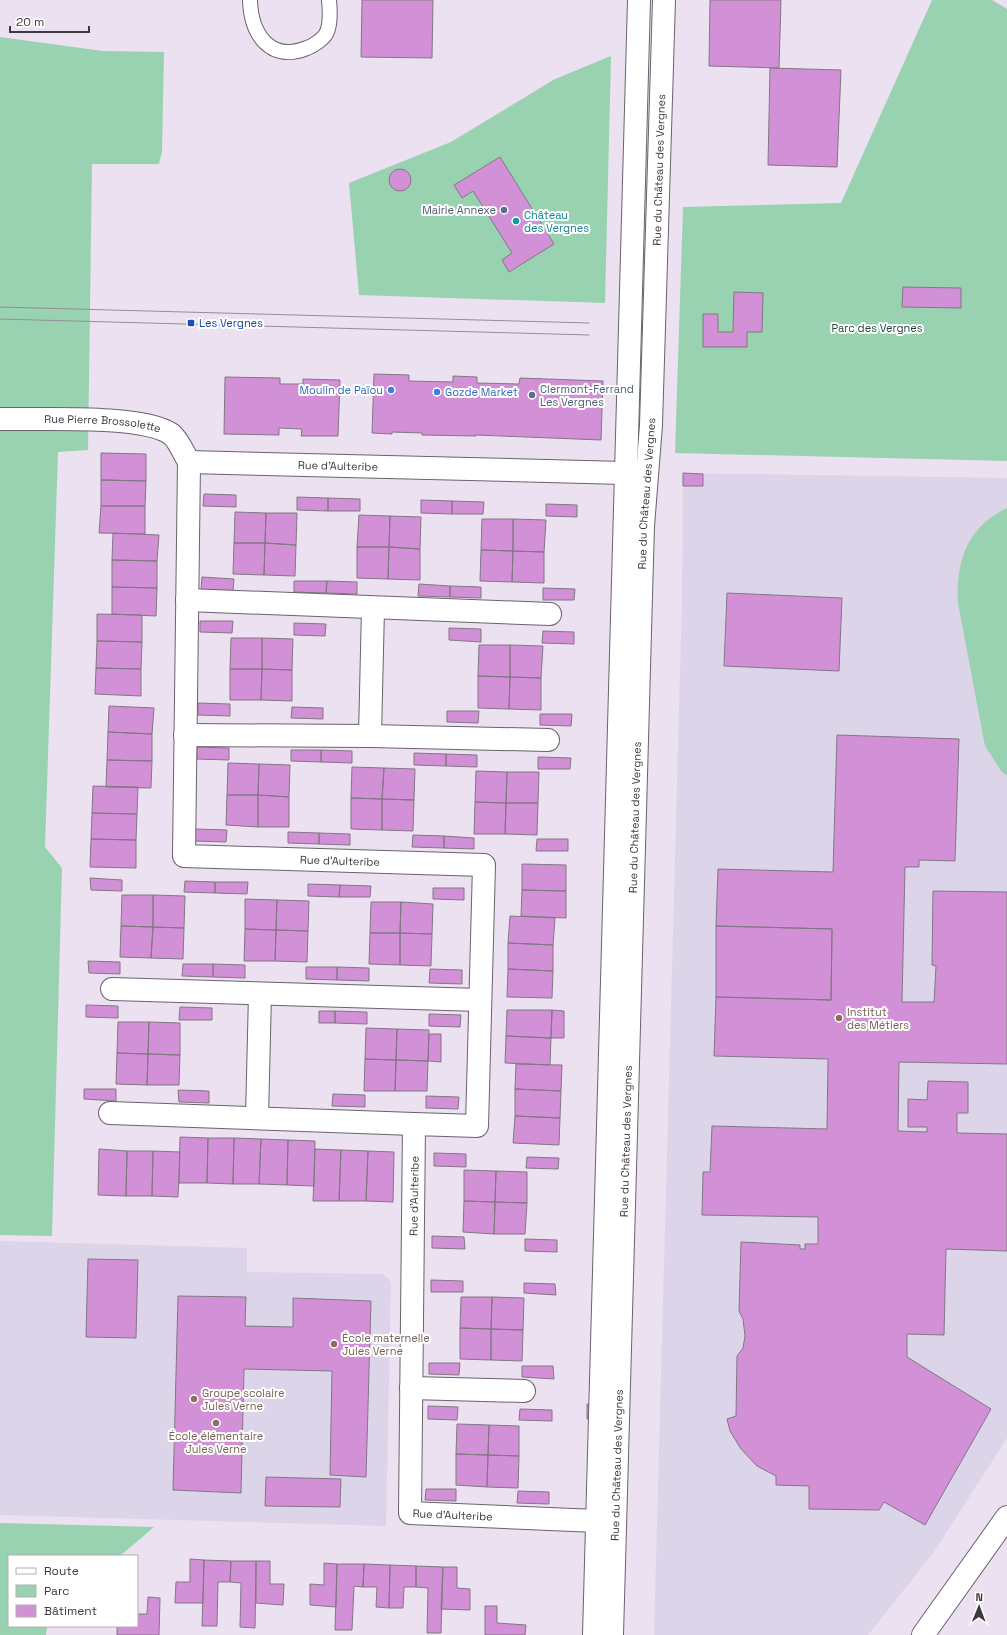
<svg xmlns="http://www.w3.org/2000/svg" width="1007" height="1635" font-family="'Space Grotesk',sans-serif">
<rect width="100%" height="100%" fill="#ebe1f0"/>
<path fill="#dcd4e9" d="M683,473L1007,478V1438L934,1552L868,1635H654L682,599Z
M0,1241L247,1248V1272L382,1274L388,1278L391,1283L386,1526L0,1515Z"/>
<path fill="#99d2b0" d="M932,0H992L1007,9V461L675,453L683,207L841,203Z
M0,37L103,51L164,52L162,151L159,164H92L88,450L58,452L45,847L62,868L52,1236L0,1235Z
M611,56L605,303L359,295L349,183L451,142L555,79Z
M1007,508V776L1002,772L985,746L958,603C956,561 967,527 1007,508Z
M0,1523L154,1527L120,1556H9V1626H47L46,1635H0Z"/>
<path fill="#d290d6" stroke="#837784" d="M362,0H433L432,58L361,57Z
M710,0H781L779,68L709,66Z
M770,68L841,70L837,167L768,165Z
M500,157L554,244L509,272L502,260L512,253L473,191L462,198L454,185Z
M389 180a11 11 0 1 1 22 0a11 11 0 1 1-22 0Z
M903,287L961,288V308L902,307Z
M734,292L763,293L762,332H747V347H703V314H718V332H733Z
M374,374L409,375V381L453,382V376L477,377V383L519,384L520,378L603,381L601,440L476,435V436L422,435V433L392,432V434L372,433Z
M225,377L280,378V384H303V379L340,380L338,436H301L302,429L279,428V435L224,434Z
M101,453L146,454V481L101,480Z
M683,473L703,474V486H683Z
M101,480L146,481L145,506H101Z
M204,494L236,495V507L203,506Z
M297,497L328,498V511L297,510Z
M328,498L360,499V511H328Z
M421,500L452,501V514L421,513Z
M452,501L484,502L483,514H452Z
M546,504L577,505V517L546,516Z
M101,506H145V534L99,533Z
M235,512L266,513L265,543H234Z
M266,513H297L296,545L265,543Z
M359,515L390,516L389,547H357Z
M390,516L421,517L420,549L389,547Z
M482,519H513V551L481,550Z
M513,519L546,520L544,552L513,551Z
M113,533L159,535L157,561L112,560Z
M234,543H265L264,575L233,574Z
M265,543L296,545L295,576L264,575Z
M357,547H389L388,579L357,578Z
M389,547L420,549V580L388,579Z
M481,550L513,551L512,582L480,581Z
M513,551L544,552V583L512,582Z
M112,560L157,561V588L112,587Z
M202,577L234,579L233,591L201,590Z
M294,581H327L326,593L294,592Z
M327,581L357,582V594L326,593Z
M419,584L450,586V597L418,596Z
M450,586L481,587V598L450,597Z
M112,587L157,588L156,616L112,614Z
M543,588L575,589L574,600H543Z
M727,593L842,598L839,671L724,666Z
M97,614L142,615V642L97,641Z
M200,621H233L232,633L200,632Z
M294,623L326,624L325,636L294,635Z
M449,628L481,629V642L449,640Z
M543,631L574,632V644L542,643Z
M231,638H262V669H230Z
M262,638L293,639L292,670L262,669Z
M97,641L142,642L141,669L96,668Z
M479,645H510V677L478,676Z
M510,645L543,646L541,678L510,677Z
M96,668L141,669V696L95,694Z
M230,669H262L261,700H230Z
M262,669L292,670V701L261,700Z
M478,676L510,677L509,709L478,708Z
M510,677L541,678V710L509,709Z
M198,703L230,704V716L198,715Z
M109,706L154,708L152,734L108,732Z
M292,707L323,708V719L291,718Z
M447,711H479L478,723L447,722Z
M540,714H572L571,726L540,725Z
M108,732L152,734V761L107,760Z
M837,735L959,739L955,861L919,860V867H905L902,1002H934L936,966L932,965L933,891L1007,892V1064L899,1062L898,1131L927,1132V1127H908V1099L927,1100L928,1081L968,1082V1113H957V1133L1007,1134V1251L946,1249L944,1335L907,1334V1357L991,1409L925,1525L884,1502L879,1510L809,1509V1486L776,1485V1476L757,1466L741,1449L730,1431L727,1419L736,1416L737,1356L743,1348L745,1336L743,1319L739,1311L741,1242L800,1245V1249H805V1244H818V1217L702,1215L703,1172H710L712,1126L827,1129L828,1059L714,1056L716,997L831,1000L832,929L716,926L718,869L833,872Z
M197,747L229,748V760L197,759Z
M291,750H321V762L291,761Z
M321,750L352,751V763L321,762Z
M414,753L446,754V766L414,765Z
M446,754L477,755V767L446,766Z
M538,757L571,758L570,769H538Z
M107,760L152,761L151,788L106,787Z
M228,763L259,764L258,795H227Z
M259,764L290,765L289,797L258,795Z
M352,767L384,768L382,799L351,798Z
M384,768L415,769L414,800L382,799Z
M476,771L507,772L506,803L475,802Z
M507,772H539L538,803H506Z
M93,786L138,787L137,814L92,813Z
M227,795H258V827L226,825Z
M258,795L289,797V827H258Z
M351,798L382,799V830L351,829Z
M382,799L414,800L413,831L382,830Z
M475,802L506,803L505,834H474Z
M506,803H538L537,835L505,834Z
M92,813L137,814L136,840L91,839Z
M195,829L227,830L226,842L194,841Z
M288,832L319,833V844L288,843Z
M319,833L350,834V845L319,844Z
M413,835L444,836V848L412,847Z
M444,836L474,838V849L444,848Z
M91,839L136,840V868L90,867Z
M537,839H568V851H536Z
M522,864L566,865V891L522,890Z
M90,878L122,880V891L91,890Z
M185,881L215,882V893L184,892Z
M215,882H248L247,894L215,893Z
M308,884L340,885L339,897L308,896Z
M340,885L371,886L370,897H339Z
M433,888H464V900L433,899Z
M522,890L566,891V918L521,916Z
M122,895H153V927L121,926Z
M153,895L185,896L184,928L153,927Z
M245,899L277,900L276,930L245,929Z
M277,900L309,901L308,931L276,930Z
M371,902H401L400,933H370Z
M401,902L433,904L432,934L400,933Z
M510,916L555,918L553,945L508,943Z
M121,926L153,927L151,958L120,957Z
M716,926L832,929L831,1000L716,997Z
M153,927L184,928L183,959L151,958Z
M245,929L276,930L275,961H244Z
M276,930L308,931L307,962L275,961Z
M370,933H400V965L369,964Z
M400,933L432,934L431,966L400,965Z
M508,943L553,945V971L508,969Z
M88,961L120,962V974L89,973Z
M183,964H213V977L182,976Z
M213,964L245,965V978L213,977Z
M306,967H337V980L306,979Z
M337,967L369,968V981L337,980Z
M430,969L462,970V984L429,983Z
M508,969L553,971L552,998L507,997Z
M86,1005L118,1006V1018L86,1017Z
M180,1007L212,1008V1020H179Z
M507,1010H552L551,1038L506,1036Z
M552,1010L564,1011V1038H551Z
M319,1011H335V1023H319Z
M335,1011L367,1012V1024L335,1023Z
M429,1014L461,1015L460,1027L429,1026Z
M118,1022H149L148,1054L117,1053Z
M149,1022L180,1023V1055L148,1054Z
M366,1028L397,1029L396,1060L365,1059Z
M397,1029L429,1030L428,1061L396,1060Z
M429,1034H441V1062L428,1061Z
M506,1036L551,1038L550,1065L505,1063Z
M117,1053L148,1054L147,1085L116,1084Z
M148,1054L180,1055L179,1085H147Z
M365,1059L396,1060L395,1091H364Z
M396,1060L428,1061L427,1091H395Z
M516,1064L562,1065L561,1091L515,1089Z
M84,1089H116V1101L84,1099Z
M515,1089L561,1091L560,1118L515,1116Z
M178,1090L209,1091V1103L179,1102Z
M333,1094L365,1095V1107L332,1106Z
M426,1096L459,1097L458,1109L426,1108Z
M515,1116L560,1118L559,1145L513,1143Z
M180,1137L208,1138L207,1183H179Z
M208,1138H234L233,1184L207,1183Z
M234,1138L261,1139L259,1184H233Z
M261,1139L288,1140L287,1185L259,1184Z
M288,1140L315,1141L314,1186L287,1185Z
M99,1149L127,1151L126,1196L98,1195Z
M315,1149L341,1150L339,1201H313Z
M341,1150L368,1151L366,1201H339Z
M127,1151H153L152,1196H126Z
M153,1151L180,1152L178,1197L152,1196Z
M368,1151L394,1152L393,1202L366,1201Z
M434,1153L466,1154V1167L434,1166Z
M527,1157L559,1158L558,1169L526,1168Z
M464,1170L496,1171L495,1202L464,1201Z
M496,1171L527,1172V1203L495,1202Z
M464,1201L495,1202L494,1234L463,1232Z
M495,1202L527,1203L525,1234H494Z
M432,1236L464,1237L465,1249L432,1248Z
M525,1239L557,1240V1252L525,1251Z
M88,1259L138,1260L136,1338L86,1337Z
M431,1280L463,1281V1292H431Z
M524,1283L555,1284L556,1295L524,1293Z
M178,1296L246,1297L245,1326L293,1327V1298L371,1301L366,1477L330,1475L332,1371L244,1369L241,1493L173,1490Z
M461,1297H492L491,1329L460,1328Z
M492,1297L524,1298L523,1330L491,1329Z
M460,1328L491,1329V1360L460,1359Z
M491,1329L523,1330L522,1361L491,1360Z
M429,1363H460L459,1375L429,1374Z
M522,1366H553L554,1379L522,1377Z
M587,1404H593L592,1419H587Z
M428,1406L458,1407L457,1420L428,1419Z
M520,1409L552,1410V1421L519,1420Z
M457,1424L489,1425L488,1455L456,1454Z
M489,1425L519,1426V1456L488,1455Z
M456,1454L488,1455L487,1487L456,1485Z
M488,1455L519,1456L518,1488L487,1487Z
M266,1477L341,1479L340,1507L265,1506Z
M426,1489H456V1501L425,1500Z
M518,1491L549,1492V1504L517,1503Z
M190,1559L204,1560L203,1603H175L176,1582H190Z
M204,1560L231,1561L230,1582H218L217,1626H202Z
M231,1561H256L255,1628L240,1627L241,1583L230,1582Z
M256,1561H270V1584H284L283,1605L256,1603Z
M324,1563L337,1564L336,1607L310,1605V1584L324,1585Z
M337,1564H364L363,1587L354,1586L352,1630H335Z
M364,1564L390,1565L389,1608L376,1607L377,1587H363Z
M390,1565L416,1566V1587H404L403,1608H389Z
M416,1566L443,1567L441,1633H427L428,1588L416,1587Z
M443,1567H457V1588L470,1589V1610L441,1609Z
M148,1597L160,1598L159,1635H117V1626H137V1614H147Z
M485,1606H497V1623L526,1625L525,1635H485Z"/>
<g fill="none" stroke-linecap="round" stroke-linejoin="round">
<g stroke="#6b626f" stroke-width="16">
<path id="service" d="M250,0C251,34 270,63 307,48C313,46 323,39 326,34C331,25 330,10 329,0"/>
</g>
<g stroke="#6b626f" stroke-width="24">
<g id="minor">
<path id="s1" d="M0,419C38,420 142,414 171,434C178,439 184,454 189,462"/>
<path id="s2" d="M189,462L184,856L484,865L477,1126L414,1124L410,1513L597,1521"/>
<path id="s3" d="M189,462L625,473"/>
<path d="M187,600L550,614"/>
<path d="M185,735L370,736L548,740"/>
<path d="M370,736L373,608"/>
<path d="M112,989L480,1000"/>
<path d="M110,1113L414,1124"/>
<path d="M257,1118L260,994"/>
<path d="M411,1388L524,1391"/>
</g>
</g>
<g stroke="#6b626f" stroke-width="24">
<path id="tertiary" d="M923,1635L1007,1517"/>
</g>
<g stroke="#6b626f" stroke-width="24">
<g id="secondary">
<path d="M594,1635L639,0"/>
<path id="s4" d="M612,1635L641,596L643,526L651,425L664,0"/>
</g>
</g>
<use href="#service" stroke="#fff" stroke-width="14"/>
<use href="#minor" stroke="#fff" stroke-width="22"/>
<use href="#tertiary" stroke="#fff" stroke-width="22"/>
<use href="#secondary" stroke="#fff" stroke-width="22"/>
<path stroke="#948d97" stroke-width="1" d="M0,307L589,323
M0,319L589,335"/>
</g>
<g fill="#5c6f8a" stroke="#fff" stroke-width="1.5">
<circle cx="504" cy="210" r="4"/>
<circle cx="532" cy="395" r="4"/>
</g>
<circle fill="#0f9aa8" stroke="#fff" stroke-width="1.5" cx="516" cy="221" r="4"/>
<rect fill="#1a4fb4" stroke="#fff" stroke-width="1.5" x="187" y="319" width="8" height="8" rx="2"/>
<g fill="#3f7fe0" stroke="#fff" stroke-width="1.5">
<circle cx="391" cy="390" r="4"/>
<circle cx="437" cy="392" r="4"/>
</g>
<g fill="#8d6e63" stroke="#fff" stroke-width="1.5">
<circle cx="839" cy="1018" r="4"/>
<circle cx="334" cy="1344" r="4"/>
<circle cx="194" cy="1399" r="4"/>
<circle cx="216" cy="1423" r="4"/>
</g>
<g text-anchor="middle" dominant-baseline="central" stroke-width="4" stroke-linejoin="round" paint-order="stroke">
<g font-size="11" fill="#3d393f" stroke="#fff">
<text stroke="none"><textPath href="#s4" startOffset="1466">Rue du Château des Vergnes</textPath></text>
<text stroke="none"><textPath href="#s1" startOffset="103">Rue Pierre Brossolette</textPath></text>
<text stroke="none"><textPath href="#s3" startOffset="149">Rue d'Aulteribe</textPath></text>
<text stroke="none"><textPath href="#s4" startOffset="1142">Rue du Château des Vergnes</textPath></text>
<text stroke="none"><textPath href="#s4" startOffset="818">Rue du Château des Vergnes</textPath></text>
<text stroke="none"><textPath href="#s2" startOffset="550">Rue d'Aulteribe</textPath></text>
<text stroke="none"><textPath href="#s4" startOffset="494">Rue du Château des Vergnes</textPath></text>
<text transform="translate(414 1196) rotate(-89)">Rue d'Aulteribe</text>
<text stroke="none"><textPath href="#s4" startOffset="170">Rue du Château des Vergnes</textPath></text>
<text stroke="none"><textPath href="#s2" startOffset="1450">Rue d'Aulteribe</textPath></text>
</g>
<g font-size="11" fill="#4e5e75" stroke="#fff" text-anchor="end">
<text x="496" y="210">Mairie Annexe</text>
<text x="540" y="389" text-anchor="start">Clermont-Ferrand<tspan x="540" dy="13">Les Vergnes</tspan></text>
</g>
<g font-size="11" fill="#0d838f" stroke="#fff" text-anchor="start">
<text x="524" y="215">Château<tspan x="524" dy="13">des Vergnes</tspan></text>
</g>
<g font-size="11" fill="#164399" stroke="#fff" text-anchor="start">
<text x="199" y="323">Les Vergnes</text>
</g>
<g font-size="11" fill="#1d4631" stroke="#fff">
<text x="877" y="328">Parc des Vergnes</text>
</g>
<g font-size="11" fill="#366cbe" stroke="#fff" text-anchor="end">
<text x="383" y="390">Moulin de Païou</text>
<text x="445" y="392" text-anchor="start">Gozde Market</text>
</g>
<g font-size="11" fill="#785e54" stroke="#fff" text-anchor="start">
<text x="847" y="1012">Institut<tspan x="847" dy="13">des Métiers</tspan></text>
<text x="342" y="1338">École maternelle<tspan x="342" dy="13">Jules Verne</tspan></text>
<text x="202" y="1393">Groupe scolaire<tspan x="202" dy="13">Jules Verne</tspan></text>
<text x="216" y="1436" text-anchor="middle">École élémentaire<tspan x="216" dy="13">Jules Verne</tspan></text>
</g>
</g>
<rect x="8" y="1555" width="130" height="72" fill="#ffffff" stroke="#b1b0b2"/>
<rect x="16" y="1568" width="20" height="6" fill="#ffffff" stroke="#b1b0b2"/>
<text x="44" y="1575" font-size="12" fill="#3d393f">Route</text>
<rect x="16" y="1585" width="20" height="12" fill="#99d2b0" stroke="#b1b0b2"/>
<text x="44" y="1595" font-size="12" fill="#3d393f">Parc</text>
<rect x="16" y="1605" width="20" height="12" fill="#d290d6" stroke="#b1b0b2"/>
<text x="44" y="1615" font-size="12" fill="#3d393f">Bâtiment</text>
<g transform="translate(979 1607) rotate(1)" stroke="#ffffff" stroke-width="3" paint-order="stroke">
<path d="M0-3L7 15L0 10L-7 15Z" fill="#3d393f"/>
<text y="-6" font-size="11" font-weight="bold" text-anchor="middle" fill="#3d393f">N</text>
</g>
<path d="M10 26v6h79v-6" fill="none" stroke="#3d393f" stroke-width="2"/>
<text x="16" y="26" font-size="12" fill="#3d393f" stroke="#ffffff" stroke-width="3" paint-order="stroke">20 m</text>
</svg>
